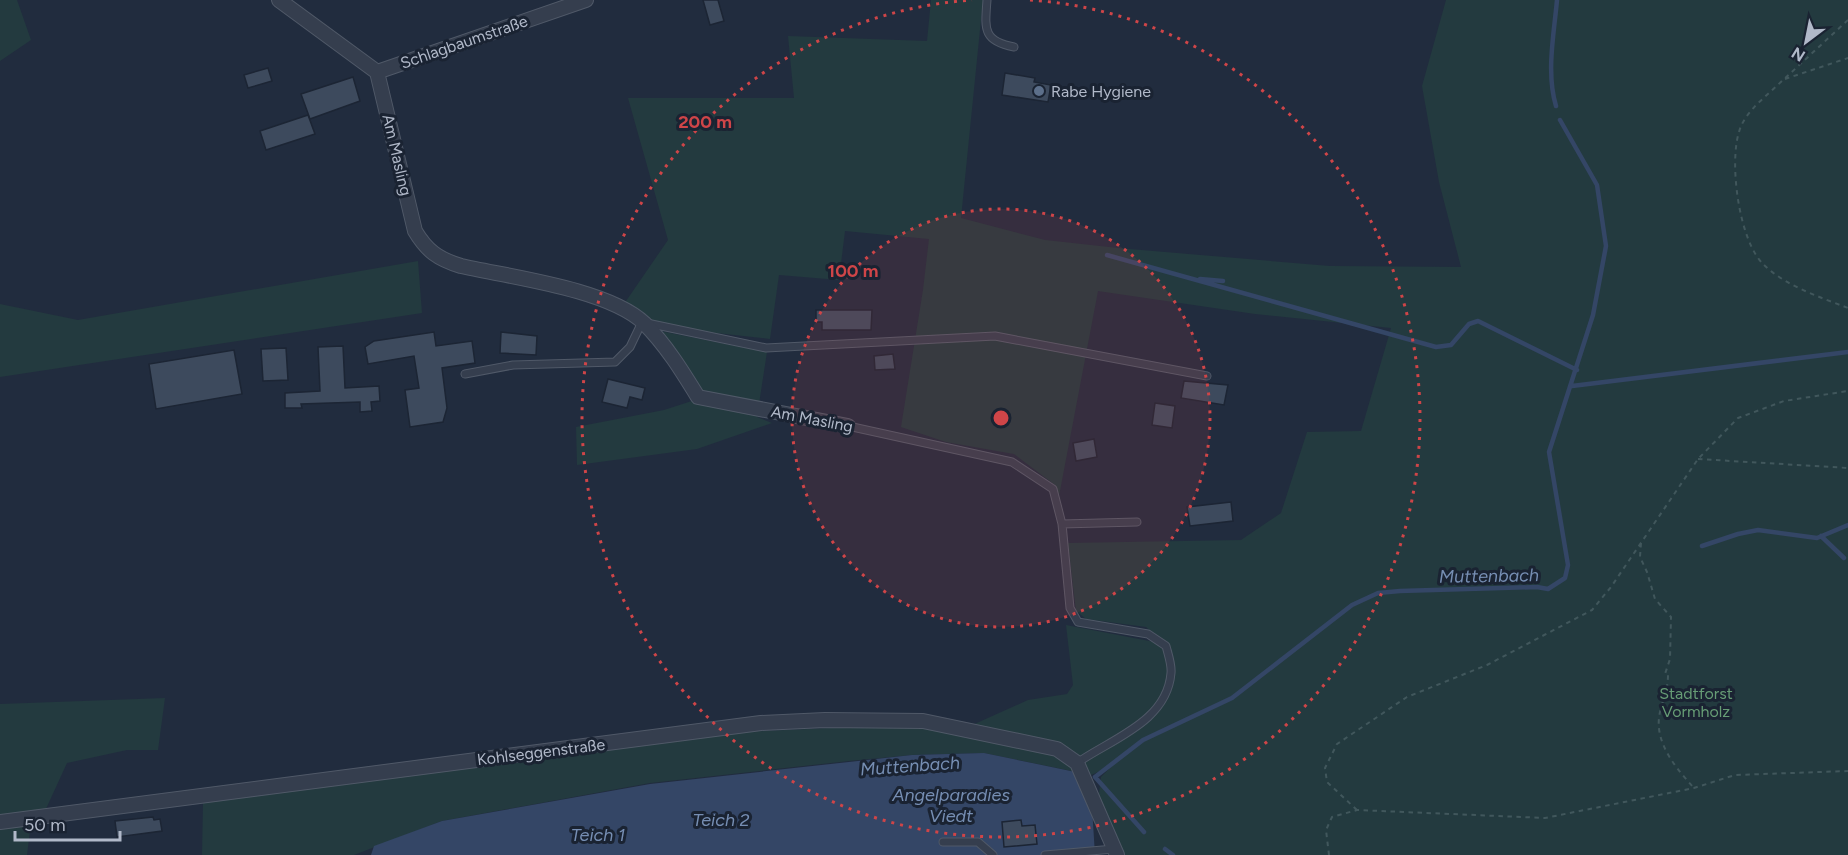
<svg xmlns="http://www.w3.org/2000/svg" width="1848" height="855" font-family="Figtree,sans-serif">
<rect width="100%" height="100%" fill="#212c3e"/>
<path fill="#233a3f" d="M0,0H17L31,40L0,61Z
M931,0H983L961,218L1045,240L1118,248L1330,266L1461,267L1439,182L1422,86L1446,0H1848V855H1123L1098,801L1101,777L1112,766L1091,775L984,753L912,755L849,761L650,783L442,821L354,855H202L203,802L717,733L853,727L970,726L1028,700L1067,694L1073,685L1066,625L1165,644L1146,627L1086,619L1076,611L1068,543L1241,540L1281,513L1307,432L1361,431L1391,328L1255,314L1098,291L1059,496L1055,485L1014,454L946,442L901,427L923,290L929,239L845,231L839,280L779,275L770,339L689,330L653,322L624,304L668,240L628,98H794L788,36L927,41Z
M418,261L422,313L0,377V304L78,320Z
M660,331L767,352L757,417L772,423L697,449L577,465L576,427L664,410L701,398Z
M165,698L158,750H127L67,763L45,811L0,817V704Z
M31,823L27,855H0V827Z"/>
<path fill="#344666" d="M984,753L1090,775L1095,855H371L374,846L442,821L650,784L912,755Z"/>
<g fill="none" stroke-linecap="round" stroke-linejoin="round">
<path stroke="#344666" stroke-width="4.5" d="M1556,106C1546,73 1554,34 1557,0
M1107,255L1436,347L1451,345L1469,324L1478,321L1577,370
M1200,279L1223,281
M1572,386L1848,352
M1821,536L1844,558
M1702,546L1738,534L1758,530L1817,538L1848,525
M1144,832L1095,777L1143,740L1232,698L1352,605L1378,593L1400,591L1537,587L1548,589L1565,578L1568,565L1549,452L1593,315L1606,246L1597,185L1560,120
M1165,849L1173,855"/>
</g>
<path fill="#3d4a5d" stroke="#1c2534" stroke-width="1.5" d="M703,0H718L724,21L710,25Z
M268,68L272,81L248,88L244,75Z
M1005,73L1035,78L1034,82L1051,85L1048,102L1002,95Z
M353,77L360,101L310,119L301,94Z
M308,115L315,134L266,150L260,131Z
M816,310H872L871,330H822V322H816Z
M434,332L436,346L472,341L475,363L442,368L447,408L443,422L410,427L405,390L419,388L414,356L368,364L365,347L374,341Z
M501,332L537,336L536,355L500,353Z
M343,346L345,388L379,386L380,401L371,402L372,411L360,412V402L301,404L302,408H285V393L320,391L318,347Z
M286,348L288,380L263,381L261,349Z
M234,350L242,394L156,409L149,364Z
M893,354L895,369L875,370L874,356Z
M608,379L645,388L642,400L630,397L627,408L602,402Z
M1184,381L1228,385L1224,405L1181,398Z
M1155,403L1175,406L1172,428L1152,425Z
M1094,439L1097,457L1076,461L1073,443Z
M1231,502L1233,521L1190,526L1187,507Z
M153,817L154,820L160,819L162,831L117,837L115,821Z
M1021,820L1022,826L1035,825L1037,844L1004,847L1002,822Z"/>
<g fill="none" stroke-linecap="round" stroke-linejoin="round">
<g stroke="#505968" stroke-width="9">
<path id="service" d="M987,0C985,28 982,41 1014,47
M465,374L513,365L615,362L630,347L642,322L766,348L995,336L1207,376
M848,426L1012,462L1053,489L1062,524L1070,608L1078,622L1148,634L1166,646C1168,654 1172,665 1171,673C1167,722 1111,739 1077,763
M1062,524L1137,522
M943,842H978L993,855
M1045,855L1114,849"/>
</g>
<g stroke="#505968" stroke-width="16">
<path id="minor" d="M279,0L377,72L415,231C427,251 438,259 461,266C510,277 608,289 644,323C666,345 682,371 698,397L848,426
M377,72L586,0
M0,822L761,723L825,720L923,721L1057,749L1077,763L1117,855"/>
</g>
<path stroke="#41575c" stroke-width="2" stroke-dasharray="4.5 4.5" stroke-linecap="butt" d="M1848,20L1756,105C1749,113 1742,121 1739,132C1729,164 1739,240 1763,264C1785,286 1820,297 1848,308
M1785,79L1848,58
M1698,459L1848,468
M1641,543L1640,557L1647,572L1655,599L1671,617L1670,659L1665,674L1668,675C1668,689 1663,699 1660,712C1653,742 1676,768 1694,788
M1357,810L1327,782L1325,768L1337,744L1407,697L1487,665L1592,610L1611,587L1698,459L1738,418L1784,401L1848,391
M1329,855L1326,830L1332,817L1357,810L1545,818L1694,788L1735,775L1848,771"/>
<use href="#service" stroke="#353e4e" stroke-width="7"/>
<use href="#minor" stroke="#353e4e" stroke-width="14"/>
</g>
<circle cx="1001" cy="418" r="209" fill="#cf4548" fill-opacity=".12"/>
<g fill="none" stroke="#cf4548" stroke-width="3" stroke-dasharray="3 6">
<circle cx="1001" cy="418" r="209"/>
<path d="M1030 0A419 419 0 1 1 972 0"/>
</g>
<circle fill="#5c6f8a" stroke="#1a2332" stroke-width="2" cx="1039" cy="91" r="6"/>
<g text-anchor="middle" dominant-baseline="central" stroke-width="6" stroke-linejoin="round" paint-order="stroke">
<g font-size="16" fill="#b1b9c9" stroke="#1a2332">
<text transform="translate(464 42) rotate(-19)">Schlagbaumstraße</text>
<text transform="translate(397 155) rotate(77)">Am Masling</text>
<text transform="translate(812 419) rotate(11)">Am Masling</text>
<text transform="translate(541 752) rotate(-7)">Kohlseggenstraße</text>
</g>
<g font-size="16" fill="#b1b9c9" stroke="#1a2332" text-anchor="start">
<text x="1051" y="91">Rabe Hygiene</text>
</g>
<g font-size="16" fill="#669c75" stroke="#1a2332">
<text x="1696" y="693">Stadtforst<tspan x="1696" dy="18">Vormholz</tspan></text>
</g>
<g font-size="18" font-style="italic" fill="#768eb3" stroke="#1a2332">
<text transform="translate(1489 576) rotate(-1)">Muttenbach</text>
<text transform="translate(910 766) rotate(-4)">Muttenbach</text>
<text x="951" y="795">Angelparadies<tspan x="951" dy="21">Viedt</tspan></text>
<text x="721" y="820">Teich 2</text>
<text x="598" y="835">Teich 1</text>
</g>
</g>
<circle cx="1001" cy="418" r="9" fill="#cf4548" stroke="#1a2332" stroke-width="3"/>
<g font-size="18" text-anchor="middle" font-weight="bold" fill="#cf4548" stroke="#1a2332" stroke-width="6" stroke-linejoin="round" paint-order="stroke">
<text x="705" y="128">200 m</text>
<text x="853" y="277">100 m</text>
</g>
<g transform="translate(1806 42) rotate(212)" stroke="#1a2332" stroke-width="4.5" paint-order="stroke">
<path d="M0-4.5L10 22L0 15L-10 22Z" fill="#b1b9c9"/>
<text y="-9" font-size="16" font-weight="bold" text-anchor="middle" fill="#b1b9c9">N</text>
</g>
<path d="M15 831v9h105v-9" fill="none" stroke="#b1b9c9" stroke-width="3"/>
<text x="24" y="831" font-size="18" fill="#b1b9c9" stroke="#1a2332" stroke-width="4.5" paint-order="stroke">50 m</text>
</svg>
